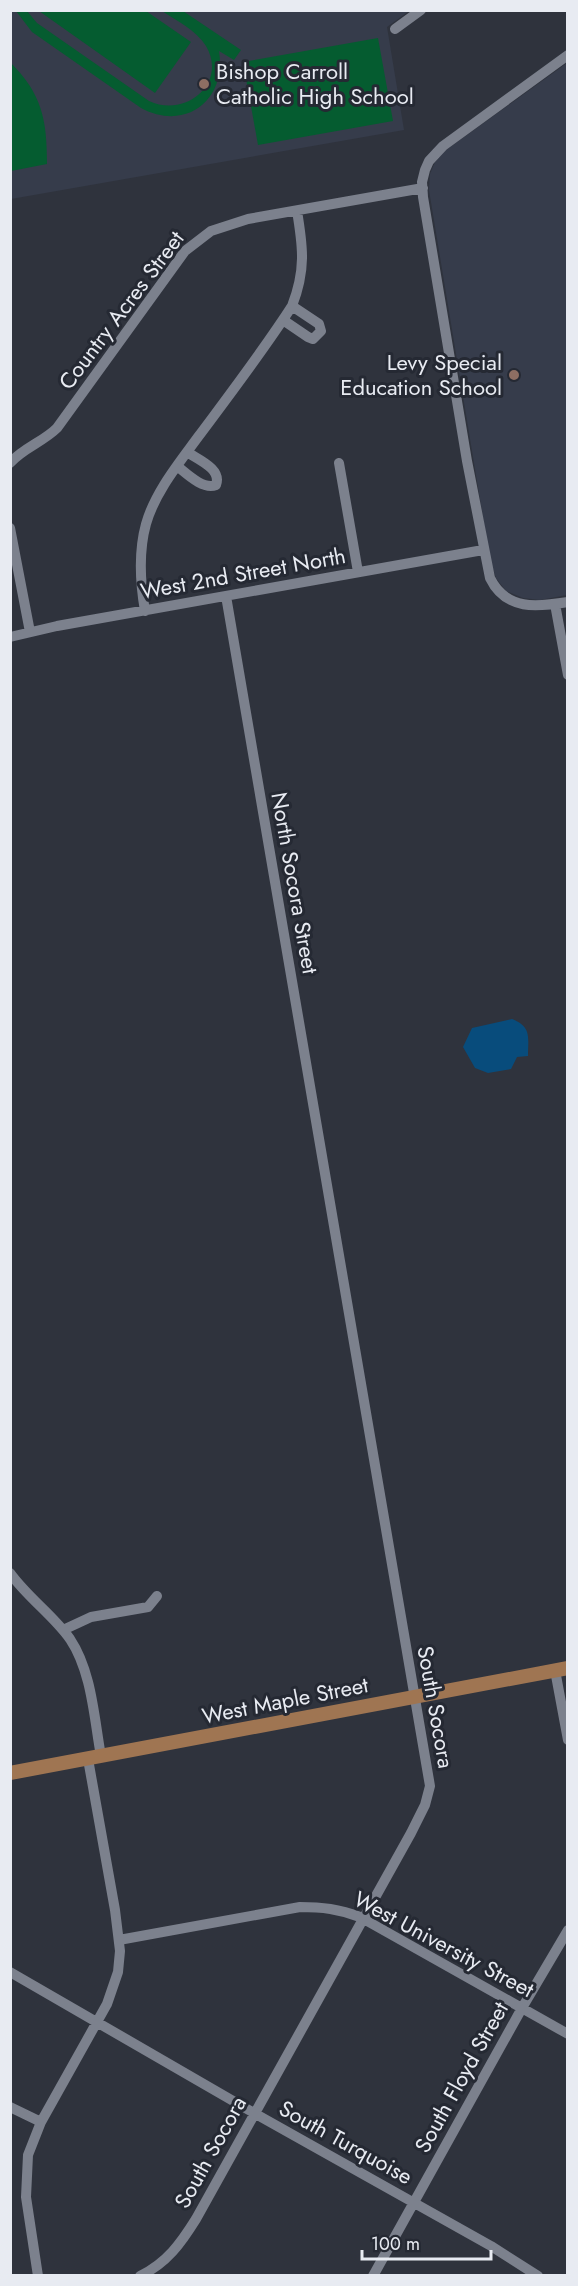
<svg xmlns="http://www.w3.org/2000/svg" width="578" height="2286" font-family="Jost,sans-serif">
<rect width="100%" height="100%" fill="#2f333d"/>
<path fill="#363c4b" d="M11,11H409L387,27L404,130L11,199Z
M567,63V595L540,600L523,598L506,591L496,578L490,560L429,190L430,174L435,162L446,150Z"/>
<path fill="#055c30" d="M16,11H27L37,23L149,101C185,118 228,84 206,46C196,30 177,21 162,11H183L241,50L234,60L219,51C227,100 186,132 141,108L32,32Z
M39,11H146L191,42L155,93Z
M378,38L393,121L258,145L243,62Z
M10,62C42,94 47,119 47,164L11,171Z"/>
<path fill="#084c7c" d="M512,1019C532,1027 528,1037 528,1056L517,1057L511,1069L488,1073L475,1068L463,1047L472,1028Z"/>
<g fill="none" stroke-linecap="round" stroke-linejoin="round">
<path stroke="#7c818d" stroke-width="10" d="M395,29L421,10
M568,55L443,146L429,161L425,170L422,182L423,197L467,461L490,578C506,611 537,607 568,602
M283,320L308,337L313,339L321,331L319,324L292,306
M10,463C23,448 43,442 57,428L185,251L211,231L248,219L423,188
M339,463L358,572
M177,466C187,474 203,490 216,485C222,469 199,460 187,452
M10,528L30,632
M555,604L568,675
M145,611C140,582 138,553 146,524C155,492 179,463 198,437C230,394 263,351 292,306C306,270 303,247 297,211
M10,637L57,626L483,550
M10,1573C28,1598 53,1615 70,1639C92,1672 94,1718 101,1756
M63,1630L91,1617L148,1607L157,1596
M555,1670L568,1740
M119,1940L300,1907C322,1907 339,1909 360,1917L568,2034
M10,1972L254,2113L491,2246L538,2276
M10,2107L41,2122
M38,2276L26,2197L28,2155L41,2122L107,2004L118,1972L120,1951L115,1910L88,1759
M140,2276C167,2263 181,2243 196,2219L411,1833L425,1805L430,1786L226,596
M373,2276L522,2008L568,1930"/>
<path stroke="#9f7552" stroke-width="14" d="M10,1773L568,1668"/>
</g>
<g fill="#8d6e63" stroke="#252933" stroke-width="2">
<circle cx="204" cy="84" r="6"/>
<circle cx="514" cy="375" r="6"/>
</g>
<g text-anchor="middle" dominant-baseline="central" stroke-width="6" stroke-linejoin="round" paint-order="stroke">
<g font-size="22" fill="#e8ebf2" stroke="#252933" text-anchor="start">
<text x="216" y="71">Bishop Carroll<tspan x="216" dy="25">Catholic High School</tspan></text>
<text x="502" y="362" text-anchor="end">Levy Special<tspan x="502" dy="25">Education School</tspan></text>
</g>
<g font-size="22" fill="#e8ebf2" stroke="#252933">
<text transform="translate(121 310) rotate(-53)">Country Acres Street</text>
<text transform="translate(243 573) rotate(-10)">West 2nd Street North</text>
<text transform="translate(295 883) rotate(80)">North Socora Street</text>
<text transform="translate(285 1700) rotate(-11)">West Maple Street</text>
<text transform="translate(436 1707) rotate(80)">South Socora</text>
<text transform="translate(444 1944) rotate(28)">West University Street</text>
<text transform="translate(461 2077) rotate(-61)">South Floyd Street</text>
<text transform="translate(346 2142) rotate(29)">South Turquoise</text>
<text transform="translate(210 2152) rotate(-61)">South Socora</text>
</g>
</g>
<rect width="578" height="2286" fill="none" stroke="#e8ebf2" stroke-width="24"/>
<path d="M362 2250v9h129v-9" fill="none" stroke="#e8ebf2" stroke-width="3"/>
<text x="371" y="2250" font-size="18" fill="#e8ebf2" stroke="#252933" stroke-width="4.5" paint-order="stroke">100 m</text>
</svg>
